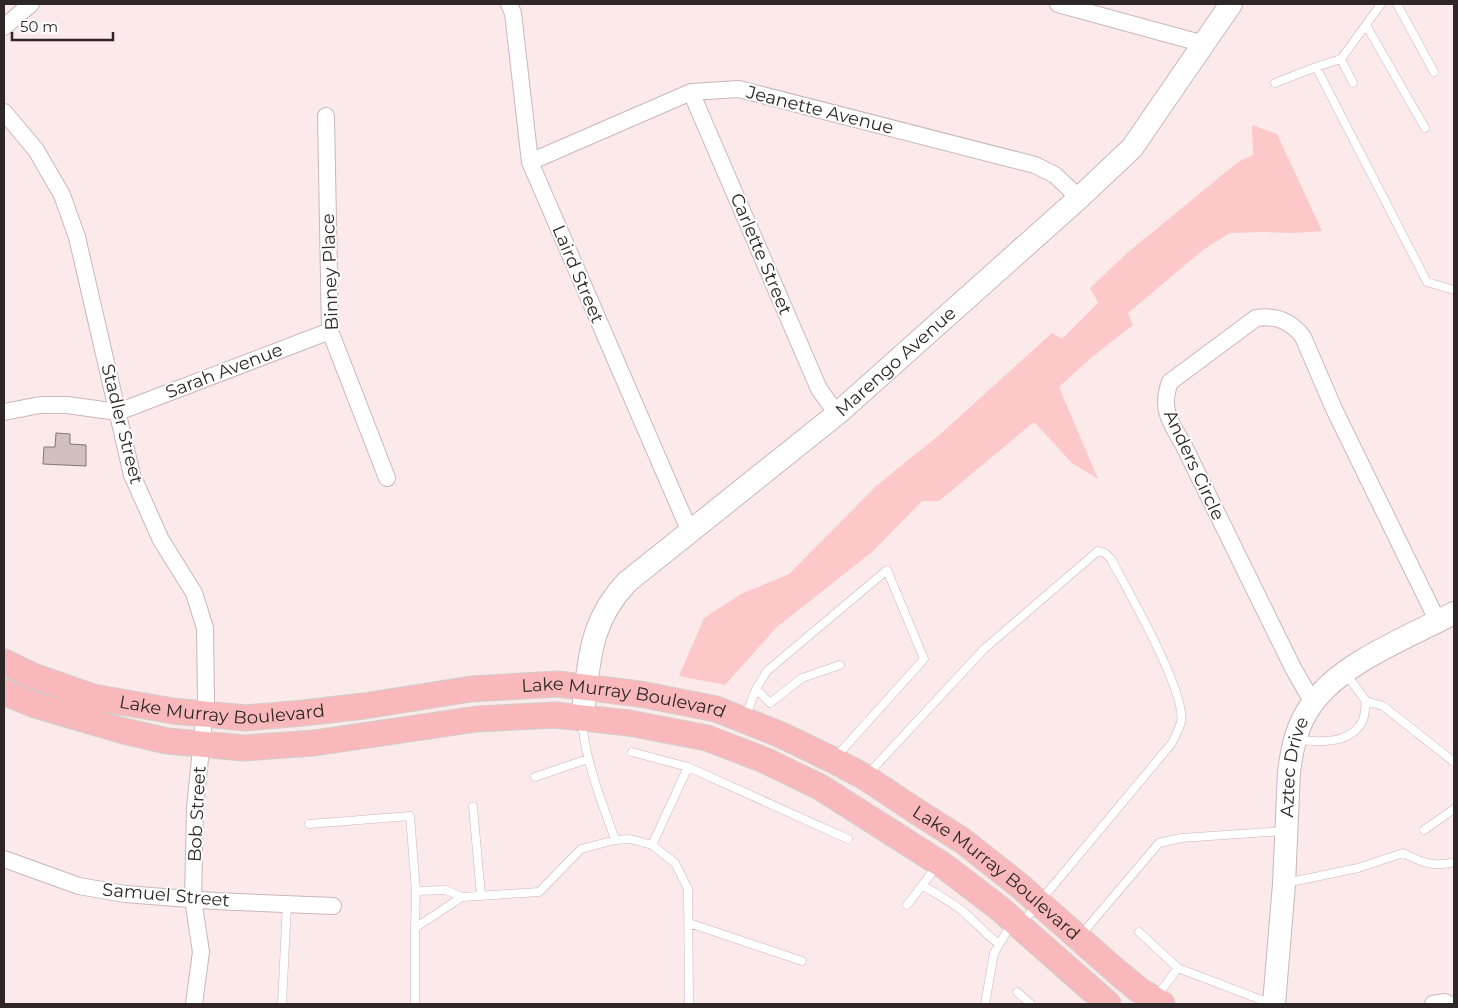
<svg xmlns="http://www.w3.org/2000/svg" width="1458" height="1008" font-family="Montserrat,sans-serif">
<rect width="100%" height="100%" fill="#fce9e9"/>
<path fill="#fdc8c9" d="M1252,125L1277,134L1322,231L1295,233L1265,232L1230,233L1203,250L1128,313L1133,325L1092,357L1059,387L1098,479L1072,463L1034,422L939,501H922L872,552L777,627L725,685L679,676L704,618L741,594L789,574L876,486L938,436L1052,333L1062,339L1098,303L1090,288L1126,254L1238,162L1253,155Z"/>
<path fill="#d2bfbf" stroke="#877676" d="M56,433L70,434V444L86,445V466L43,464L44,447H55Z"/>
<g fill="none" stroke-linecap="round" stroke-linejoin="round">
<g stroke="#cab7b7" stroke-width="9">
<path id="lane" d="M1397,4L1434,72
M1366,25L1425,128
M1316,67L1427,282L1454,290
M1275,83L1316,67L1341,59
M1353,83L1341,59L1381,4
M1346,674L1366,701L1383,706L1454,762
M756,689L770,703L802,678L840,665
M745,718L756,689L767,671L887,570L924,659L835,758
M582,720C585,762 602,801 615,840L630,839L652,845L675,863L688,889L689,1004
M1297,740C1319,742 1351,745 1363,720C1365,715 1365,707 1366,701
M632,752L688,767L848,839
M868,774L984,649L1098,551L1105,553L1111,559C1127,589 1187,693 1181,722C1179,729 1175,737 1172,743L1022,923
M535,777L588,759
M473,807L481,895
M309,824L410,816L416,891
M1424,830L1454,809
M652,845L688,767
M1286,883L1358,868L1403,853C1421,862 1434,868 1454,862
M922,885C935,893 948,900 960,909C974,920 985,934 999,944
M907,905L937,866
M689,923L802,961
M415,928L416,891L446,890L462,897
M1139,932L1178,968L1272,1004
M1081,935L1159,843L1181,838L1284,831
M1017,992L1031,1004
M1157,996L1178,968
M282,1004L287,903
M415,1004V928L462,897L539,892L581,849L615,840
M985,1004L994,953L1012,923"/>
</g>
<g stroke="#cab7b7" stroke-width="18">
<path id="street" d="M509,4L513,13L530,162L690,532
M1058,4L1204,44
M4,27L31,4
M691,92L819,389L837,414
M4,112L36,150L62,195L77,237L132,475L161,540L194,593L205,628L206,700L195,808L193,899L201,952L194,1004
M326,116L330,331L387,478
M530,162L691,92L739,89L1035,165L1055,175L1079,198
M4,412L40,405H67L118,412L330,331
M1313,703L1293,668L1183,444C1170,422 1160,408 1170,382L1256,318C1276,315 1291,321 1303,337L1334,409L1438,622
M4,859L79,886L125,894L215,901L333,906
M1433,1004L1445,1002L1448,1004"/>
</g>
<g stroke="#cab7b7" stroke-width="24">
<g id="secondary">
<path id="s1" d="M582,718C590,663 587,625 627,582L837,414L1079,198L1132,148L1231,4"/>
<path id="s2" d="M1274,1004L1284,884L1289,772C1292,748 1297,724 1312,704C1342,662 1409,637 1454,613"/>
</g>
</g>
<g stroke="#d1cfcf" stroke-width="27">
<g id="primary">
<path id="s3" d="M4,662L33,676L93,697L173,711L246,718L303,713L364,706L471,689L558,684L640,694L716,709L779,734L833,760L865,777L916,811L963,841L1020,886L1116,971L1139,990L1162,1004"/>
<path d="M4,692L35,705L124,731L167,741L244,748L314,743L477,719L555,715L629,723L707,738L764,760L820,787L944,866L999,908L1108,1004"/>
</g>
</g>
<use href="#lane" stroke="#fff" stroke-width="8"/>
<use href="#street" stroke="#fff" stroke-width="16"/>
<use href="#secondary" stroke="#fff" stroke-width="22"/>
<use href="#primary" stroke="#f9b9bc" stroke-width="25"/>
</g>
<g text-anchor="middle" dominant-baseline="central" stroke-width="4" stroke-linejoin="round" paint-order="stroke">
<g font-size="18" fill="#2f2727" stroke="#fff">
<text transform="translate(820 110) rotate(14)">Jeanette Avenue</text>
<text transform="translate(761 254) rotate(67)">Carlette Street</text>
<text transform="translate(330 272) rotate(-92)">Binney Place</text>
<text transform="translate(578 274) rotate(67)">Laird Street</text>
<text stroke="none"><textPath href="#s1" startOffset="494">Marengo Avenue</textPath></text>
<text transform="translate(224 371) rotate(-21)">Sarah Avenue</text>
<text transform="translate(122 424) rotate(76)">Stadler Street</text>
<text transform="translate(1194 465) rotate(65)">Anders Circle</text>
<text stroke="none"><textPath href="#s3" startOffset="631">Lake Murray Boulevard</textPath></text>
<text stroke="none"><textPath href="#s3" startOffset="226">Lake Murray Boulevard</textPath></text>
<text stroke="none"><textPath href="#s2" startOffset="238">Aztec Drive</textPath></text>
<text transform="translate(197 814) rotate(-87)">Bob Street</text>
<text stroke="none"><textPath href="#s3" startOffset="1051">Lake Murray Boulevard</textPath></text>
<text transform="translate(166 895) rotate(5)">Samuel Street</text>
</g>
</g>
<rect width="1458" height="1008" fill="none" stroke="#2f2727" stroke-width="10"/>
<path d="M12 32v8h101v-8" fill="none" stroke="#2f2727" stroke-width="2.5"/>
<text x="20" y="32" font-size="15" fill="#2f2727" stroke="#ffffff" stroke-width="4" paint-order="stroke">50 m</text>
</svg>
